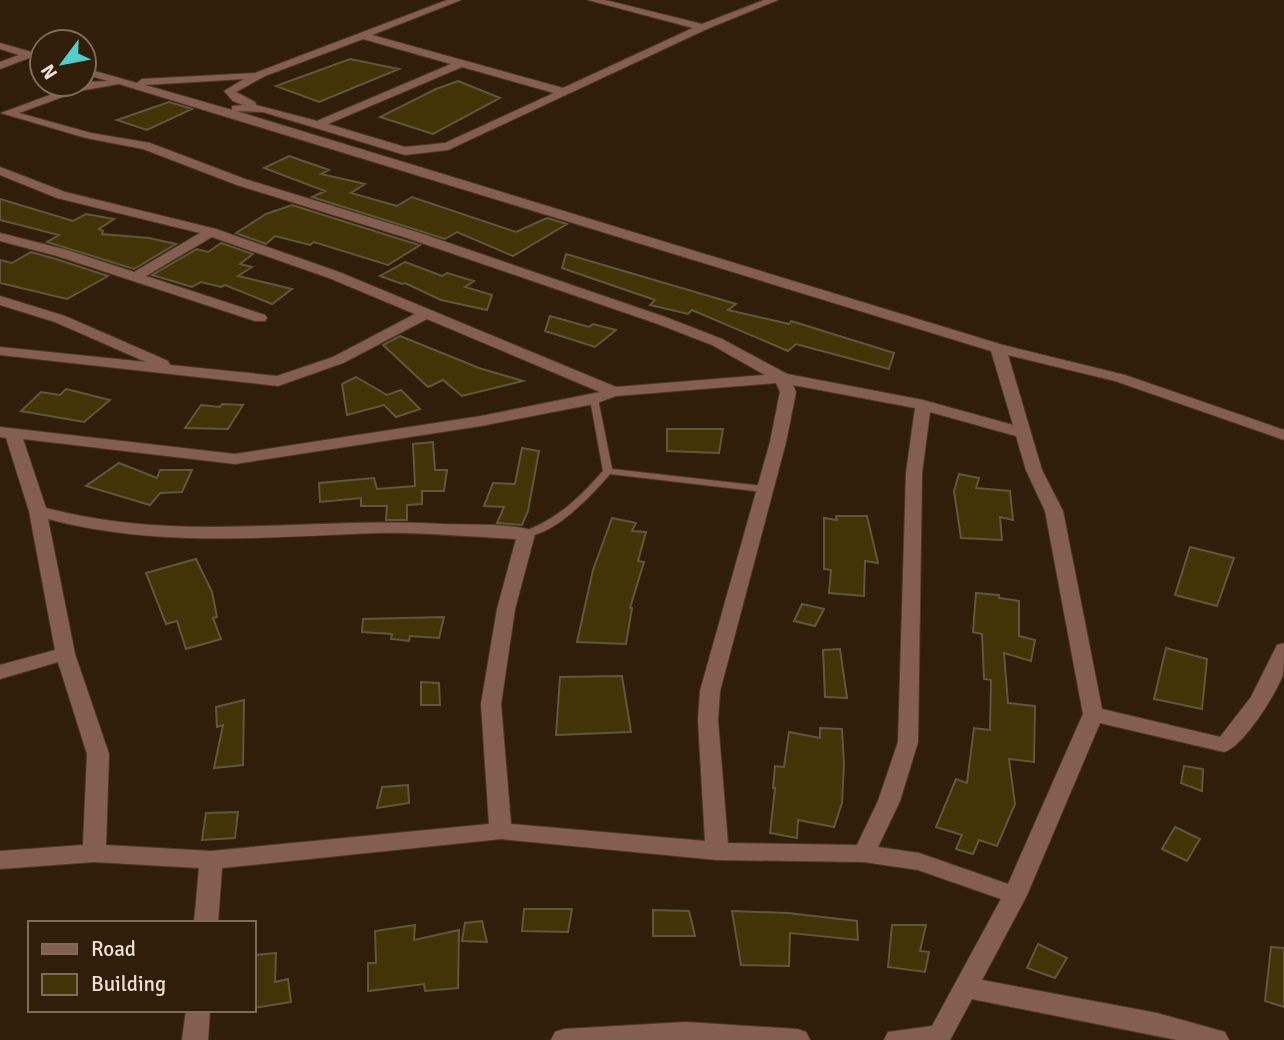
<svg xmlns="http://www.w3.org/2000/svg" width="1284" height="1040" font-family="Signika,sans-serif">
<rect width="100%" height="100%" fill="#311e0a"/>
<path fill="#433407" stroke="#61563b" stroke-width="2" d="M350,59L399,69L319,102L276,86Z
M458,81L500,98L433,134L380,117L436,89Z
M169,102L192,109L147,130L117,120Z
M289,156L329,170L321,174L365,184L351,193L397,206L412,197L516,232L547,218L567,224L513,256L457,232L445,239L312,197L325,191L264,168Z
M0,199L73,221L86,214L114,219L99,229L103,231L102,234L149,238L176,244L134,269L47,242L59,235L0,220Z
M292,205L406,241L420,245L388,265L314,242L310,245L275,236L266,244L236,233L266,214Z
M221,243L253,254L240,264L252,267L238,276L292,289L272,304L225,285L221,287L201,282L192,287L152,275L197,249L208,252Z
M31,252L56,259L108,276L67,299L0,283V260L12,263Z
M566,254L736,304L728,310L789,324L791,321L894,353L889,369L796,344L788,351L692,310L688,314L650,305L655,300L562,268Z
M405,262L442,276L447,273L474,281L465,287L492,295L487,310L441,300L405,283L402,284L380,276Z
M550,316L589,327L593,324L616,330L595,347L545,331Z
M400,336L479,368L523,381L462,396L443,380L428,387L383,345Z
M356,377L387,395L401,390L420,409L396,417L384,405L347,415L342,384Z
M66,389L110,400L84,422L21,411L41,392L60,395Z
M222,404L243,405L228,429L185,428L201,405L220,407Z
M667,429H723L719,453L667,451Z
M433,442L435,470H447L444,491H422V504L407,505V520H386L387,506H361V498L320,502L319,483L374,478L377,489L415,486L413,444Z
M522,448L539,451L528,511L522,525L497,523L504,507L484,506L493,483L515,484Z
M119,463L157,478L160,470H192L182,492L160,493L150,505L86,486Z
M959,474L979,478L976,488L1010,491L1013,520L1000,517L1002,540L961,538L954,491Z
M836,516H867L878,563L865,561L864,596L829,593L831,570L824,569V518L837,520Z
M612,518L636,523L632,531L646,532L638,561L644,562L630,608H632L626,644L577,642L593,570Z
M1190,547L1234,558L1217,606L1175,595Z
M196,559L212,592L217,617L213,618L221,639L186,649L177,621L166,624L146,573Z
M976,593L999,595V598L1019,601V636L1035,640L1031,661L1004,653L1008,703L1035,706L1034,762L1009,759L1015,804L997,846L979,840L973,854L956,849L962,835L936,827L956,779L967,783L974,728L990,730L991,680L984,679L982,634L973,632Z
M802,604L824,609L815,626L794,621Z
M444,617L439,638L410,636L409,641L391,639L392,634L362,632L363,619Z
M1166,648L1207,659L1202,709L1154,699Z
M840,649L847,698L825,697L823,650Z
M622,676L631,732L556,735L560,677Z
M421,682L439,683L440,705H421Z
M244,700L243,765L214,768L223,725L217,727L216,707Z
M820,728L842,729L844,765L842,803L834,827L798,820L797,838L770,833L775,788H773L775,766L784,767L789,732L820,738Z
M1184,766L1203,769L1202,791L1181,783Z
M408,785L409,803L377,808L382,787Z
M238,812L235,838L202,840L206,813Z
M1175,827L1200,839L1187,861L1162,849Z
M524,909H572L568,932L522,931Z
M653,910L689,911L695,936H653Z
M732,911L788,913L857,921L858,940L790,933L789,966L741,965Z
M482,921L487,942L462,941L465,923Z
M415,925L414,940L459,930L458,988L425,991L424,984L368,991V963H376L375,931Z
M892,925H926L920,951L929,952L925,972L888,967Z
M1038,944L1067,958L1055,978L1027,968Z
M1271,947L1284,948V1007L1265,1001Z
M276,953L275,982L288,979L291,1002L254,1008V955Z"/>
<g fill="none" stroke-linecap="round" stroke-linejoin="round">
<g stroke="#4b3926" stroke-width="2">
<path id="service" d="M594,396L598,399L612,469L763,486L768,489L763,492L610,474C592,495 552,538 523,536L521,534L523,532C560,517 577,500 603,471L590,399Z"/>
</g>
<g stroke="#4b3926" stroke-width="2">
<path id="minor" d="M447,0H461L372,35L563,88L693,28L588,0H605L702,24L764,0H778L707,29L448,150L405,155L263,112L236,111L1003,345L1125,375L1284,430V440L1115,381L1008,355L1042,470L1063,511L1102,709L1220,737L1251,697L1277,645L1284,643C1284,653 1284,666 1283,675C1275,695 1244,746 1224,752L1100,723L1027,895L982,980L1157,1013L1225,1032L1229,1040H1177L972,999L950,1040H884L888,1032L932,1026L1001,899L918,870L864,862L717,860L501,839L222,868L218,923H194L199,868L94,862L0,869V851L83,845L87,754L58,662L0,679V665L55,650L29,511L6,438L0,437V427L235,454L481,416L600,392L427,319L343,363L278,386L0,355V347L146,362L55,322L0,305V296L65,316L168,361L170,365L277,376L333,357L415,314L329,278L212,237L146,276L265,315L267,318L265,321H255L57,256L0,241V233L67,250L134,272L200,233L57,198L0,175V167L65,192L216,229L339,272L616,387L765,375L712,345L658,324L407,238L237,185L143,149L86,138L1,113L85,82L108,81L84,74V68L137,83L142,79L255,73ZM363,39L451,64L317,121L256,105L255,102L236,92L265,76ZM462,67L554,93L445,143L405,147L328,124ZM244,79L224,91L233,101L243,105L232,106V110L145,85ZM119,84L991,351L1013,425L923,400L787,374L722,339L668,318L417,232L245,179L150,143L91,133L19,113L79,91ZM776,383L780,392L770,442L700,691L698,720L705,841L511,824L501,704L515,609L535,534L532,530C504,523 471,525 442,524C306,516 182,544 46,508L23,439L235,464L481,426L594,404L616,396ZM793,385L915,408L906,473L898,742L878,801L857,845L728,843L718,720L720,691L786,442L796,392ZM930,412L1016,436L1026,470L1045,511L1083,714L1008,884L919,853L878,847L900,801L918,742L922,473ZM48,519C157,548 266,537 377,533C424,532 470,537 516,539L497,609L481,704L489,824L211,851L106,845L109,754L75,654Z
M0,43L42,55V61L29,58L0,69V62L19,55L0,49Z
M186,1010H210L208,1040H182Z
M686,1022L797,1029L806,1032L810,1040H551L555,1032L564,1029Z"/>
</g>
<use href="#service" fill="#855e52" fill-rule="evenodd"/>
<use href="#minor" fill="#855e52" fill-rule="evenodd"/>
</g>
<rect x="28" y="921" width="228" height="91" fill="#311e0a" stroke="#7d6c5b" stroke-width="2"/>
<rect x="42" y="944" width="35" height="10" fill="#855e52" stroke="#7d6c5b" stroke-width="2"/>
<text x="91" y="956" font-size="21" fill="#eee0d4">Road</text>
<rect x="42" y="974" width="35" height="21" fill="#433407" stroke="#7d6c5b" stroke-width="2"/>
<text x="91" y="991" font-size="21" fill="#eee0d4">Building</text>
<g transform="translate(63 63) rotate(238)"><circle r="33" fill="#311e0a" stroke="#7d6c5b" stroke-width="2"/>
<path d="M0-5L12 26L0 18L-12 26Z" fill="#53cdcb"/>
<text y="-10" font-size="19" font-weight="bold" text-anchor="middle" fill="#eee0d4">N</text>
</g>
</svg>
